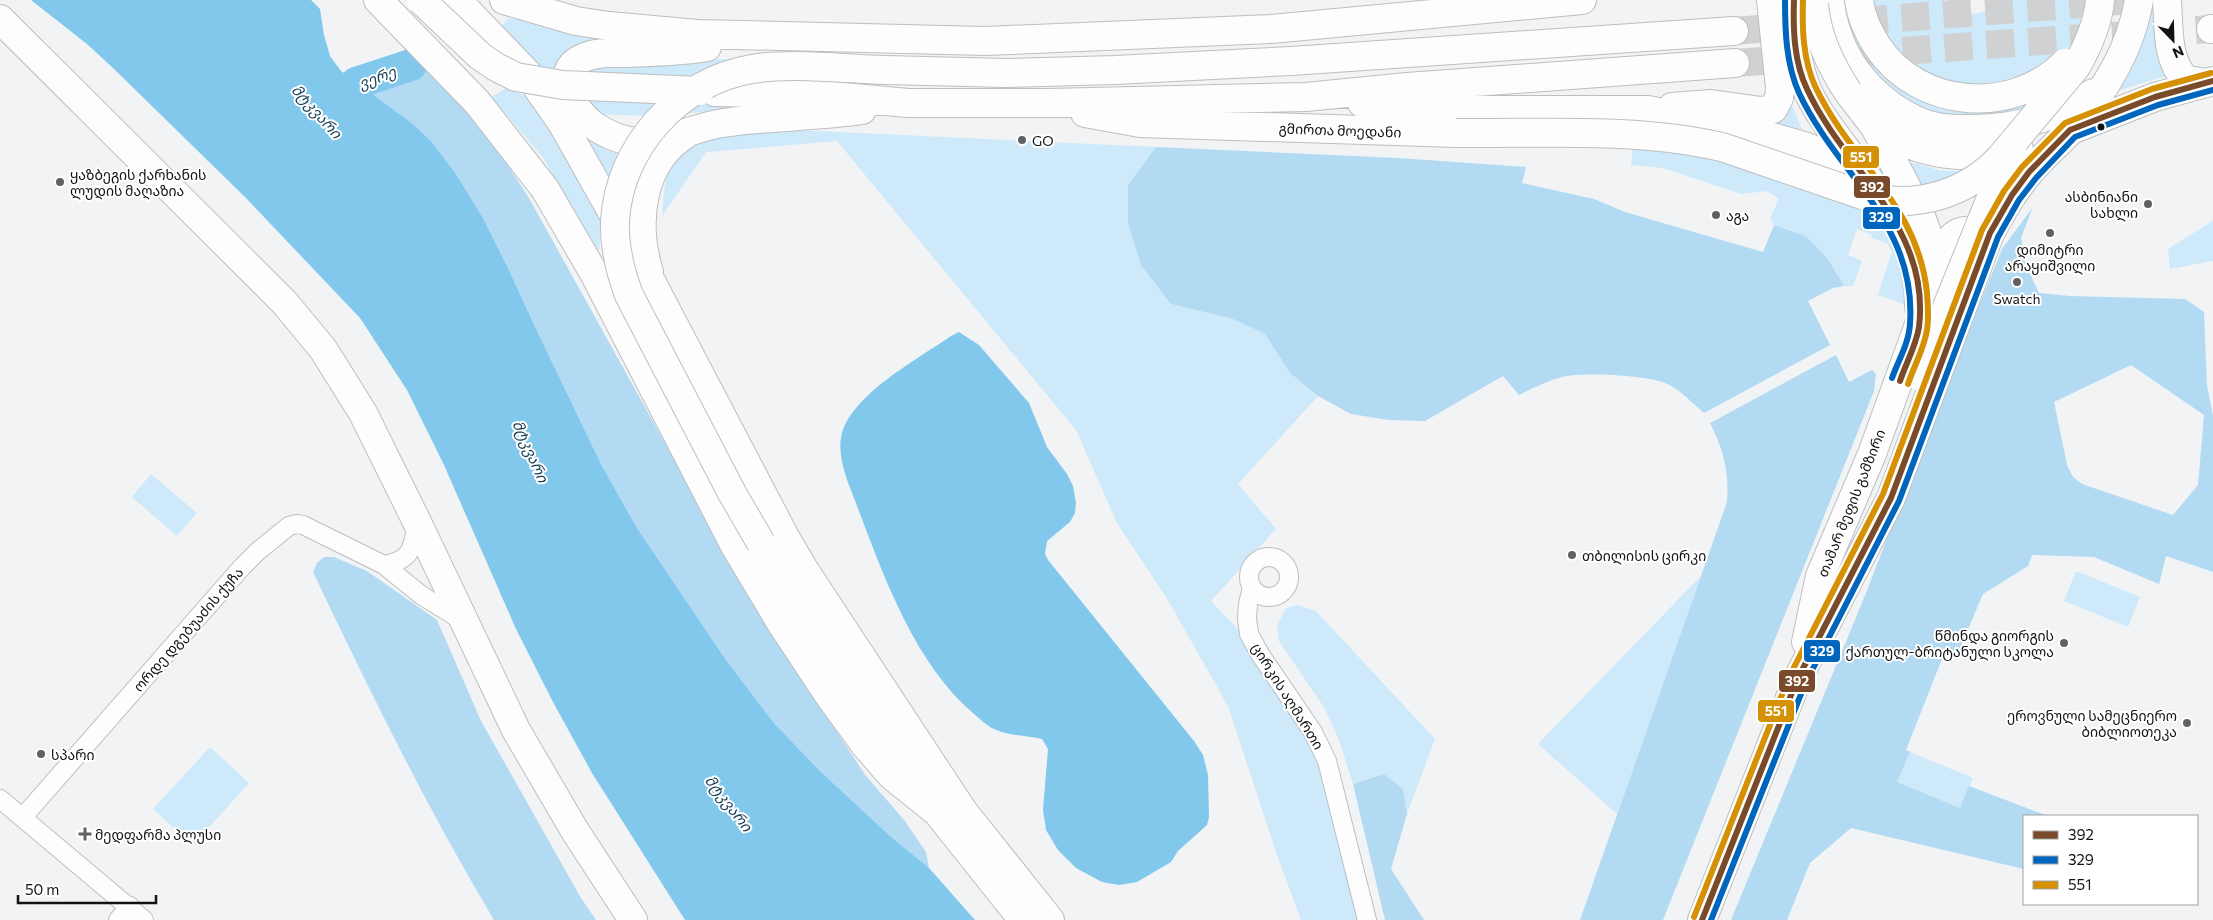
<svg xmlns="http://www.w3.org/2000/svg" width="2213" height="920" font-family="Commissioner,'Noto Sans Georgian',sans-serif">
<rect width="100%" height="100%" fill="#f1f3f5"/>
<path fill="#cde9fa" d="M1840,0H1847L1930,103L1957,110L1982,112L2004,110L2038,97L2021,116L2006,119L1919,113L1861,66Z
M1868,0H1943L1952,8L1973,14L1994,10L2007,0H2089L2079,31L2069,47L2056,61L2024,83L1950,89L1887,47Z
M2150,0H2158L2169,75L2117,91Z
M508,18L625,36L598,39L575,49L562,98L497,33Z
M750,59L692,74L664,99L774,107L644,116L598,114L578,101L583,71L618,60Z
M1786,85L1792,106L1802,129L1765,122Z
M506,88L525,96L574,166L601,218L599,256L544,159L492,97Z
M580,126L606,149L632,162L631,228L600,161Z
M775,129L1156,147L1128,185L1171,304L1233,319L1265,334L1290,373L1318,396L1238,484L1276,529L1211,601L1278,671L1313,742L1362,920H1301L1277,855L1228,706L1166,597L1117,523L1076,430L837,141L706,152L662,216C663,205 664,180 669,171C689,132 737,132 775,129Z
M1633,143H1670L1889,212L1910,306L1878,295L1892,251L1887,243L1871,238L1872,235L1857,229L1848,255L1862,261L1853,286H1844L1828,259L1806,236L1774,225L1770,218L1779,199L1767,191L1741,194L1663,168L1631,165Z
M1907,161L1942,171H1971L1933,207Z
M2213,221V261L2170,269L2168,249Z
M151,474L197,513L177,536L132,497Z
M2076,571L2140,597L2128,627L2064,601Z
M1701,576L1617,814L1538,744Z
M1298,605L1316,611L1435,739L1407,814L1403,789L1384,774L1353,784L1339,740L1325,709L1279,641L1277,625L1286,608Z
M210,747L249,783L193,845L153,809Z
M1910,752L1973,778L1960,808L1897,782Z"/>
<path fill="#b2dbf3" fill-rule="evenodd" d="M427,70C467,99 502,157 529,198L763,620L866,776L905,821L926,852L929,868L890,836L819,770L774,723L726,660L637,528L602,466L537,331L507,266L483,218L456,174L432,142L413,124L368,91L375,85Z
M1156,147L1398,158L1526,167L1522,183L1594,199L1625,212L1763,252L1774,225L1806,236L1828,259L1844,286L1833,288L1808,301L1830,345L1704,413C1692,403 1680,389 1665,383C1645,375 1582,372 1562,377C1547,381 1533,388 1519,395L1503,376L1425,421L1389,420L1351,414L1318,396L1290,373L1265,334L1233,319L1171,304L1141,265L1128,223V185Z
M2033,207L2021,238L2026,265L2039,293L2070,296L2185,299L2204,312L2207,385L2213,416V572L2166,556L2159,584L2094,557L2032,555L2028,566L1983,594L1960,648L1951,657L1944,654L1906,750L1910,752L1897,782L1960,808L1969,786L2048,816H2024V869L1851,828L1810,863L1787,920H1731L1866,593L1939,403L2002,249ZM2131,365L2204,415L2198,485L2173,515L2082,484L2073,477L2067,465L2054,402Z
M1836,355L1849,382L1872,370L1876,374L1874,391L1663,920H1580L1727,502C1729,471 1724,451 1710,423Z
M324,557H334L367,571L437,620L481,721L581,898L596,920H494C427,808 369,690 313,572L317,563Z
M1384,774L1403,789L1407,814L1391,869L1424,920H1385L1353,784Z"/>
<path fill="#82c7ec" d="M31,0H311L320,9L324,35L330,56L341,71L413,124L432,142L456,174L483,218L507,266L537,331L602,466L637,528L726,660L774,723L819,770L890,836L929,868L975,920H685L592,773L553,702L516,629L444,465L407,390L360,318L245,197L113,68L87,44Z
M959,332L979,345L1029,403L1047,447L1067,474L1073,486L1076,503L1075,513L1070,522L1047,541L1045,554L1048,560L1194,741L1203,755L1208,775L1209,817L1207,825L1178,851L1171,862L1137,882L1119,885L1102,882L1076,868L1058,850L1046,830L1043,810L1048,749L1042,739C1027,735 1008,736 994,729C987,726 979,718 973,713C916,664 886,582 860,514C852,490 835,460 842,433C854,393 918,359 951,336Z"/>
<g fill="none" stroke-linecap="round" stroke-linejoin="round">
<path stroke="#82c7ec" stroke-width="32" d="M324,111L356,83L411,65"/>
<path stroke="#d0d1d3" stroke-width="28" stroke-dasharray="28 14" stroke-linecap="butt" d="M1734,31L2131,0
M1735,63L2211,29"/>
<g stroke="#bcbebf" stroke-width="20">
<path id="street" d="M1249 577a20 20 0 1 1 40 0a20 20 0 1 1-40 0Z
M384,565C412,560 412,549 417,524
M1252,588L1248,604L1247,618L1249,634L1260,654L1313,732L1327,761L1367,920
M0,799L144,920
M23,817L242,567L258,551L289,526L297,524L303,525L384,565L421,595L463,621
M118,920L130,906"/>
</g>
<g stroke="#bcbebf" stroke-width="30">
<path id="primary" d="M504,0L576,21L609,26L697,34L985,41L1271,29L1582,0
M1794,0C1793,30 1795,59 1806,87C1815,109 1831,129 1845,148C1882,197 1920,243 1919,307
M1830,0C1832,25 1842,51 1856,71C1874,95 1896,113 1925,124C1937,128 1950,129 1963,129C2010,130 2054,120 2093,93
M2167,0C2169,26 2166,59 2185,79L2204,83
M0,19L284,302L323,349L363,413L417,522L516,730L575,831L633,920
M2211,29H2213
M707,47C680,52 651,52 624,53C610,53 596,52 583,58C551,71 573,111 593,125C606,134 622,141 638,142C667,143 695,127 723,123C769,116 816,117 862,110
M885,70L1007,73L1115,70L1291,61L1734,31
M715,92L810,94L908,103H1048L1306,97L1407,87L1735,63
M1362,103L1426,110H1648L1762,134L1807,147L1839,159L1866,176
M1672,107L1711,104L1761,111L1773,109L1779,98L1780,88L1771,0
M1085,113L1140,123L1456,133
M1875,127C1924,157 1964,161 2019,149
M2071,130L2155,97L2213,81
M649,272C634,223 640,161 688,133
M1937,274C1944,253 1946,228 1973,231L1979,244L1978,257
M761,543L821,640L931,803
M1806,642L1820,576L1872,454L1934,283L1935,262L1929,239L1920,213L1875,127L1848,92
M1702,920L1797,680L1891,498L1990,233C2002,212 2014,190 2030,172C2042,157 2057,145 2070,131C2104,93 2131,50 2139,0"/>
</g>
<g stroke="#bcbebf" stroke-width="30">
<path id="highway" d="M378,0L477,102L545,189L595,275L735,546L781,623L830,697L865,745L891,775L937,812L1023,920
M457,0L527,73L562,123L652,283L785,537L805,571L963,811L1050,920"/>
</g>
<use href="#street" stroke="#fdfdfe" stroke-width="18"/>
<use href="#primary" stroke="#fdfdfe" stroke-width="28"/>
<use href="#highway" stroke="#fdfdfe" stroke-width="28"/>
<g stroke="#bcbebf" stroke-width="30" stroke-linecap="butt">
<path id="primary-bridge" d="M421,0L480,56L496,67L516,77L563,85L700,91
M1859,0C1861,17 1868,32 1877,46C1919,109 2012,116 2065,63
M1814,4C1817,37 1830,64 1848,92
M1456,133C1544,134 1635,127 1722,147L1871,198C1919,208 1967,193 2000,158L2076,67C2088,46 2098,24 2100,0
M1919,376L1993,193L2015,158
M761,543L732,493L629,295C620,271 614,247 615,221C619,147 679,81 752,69C792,62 844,69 885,70"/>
</g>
<use href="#primary-bridge" stroke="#fdfdfe" stroke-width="28"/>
<g stroke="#fff" stroke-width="10">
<path id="bus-1" d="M1794,0C1793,30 1794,62 1807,89C1845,171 1931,226 1919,327C1916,346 1906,363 1900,381
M1702,920L1797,680L1891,498L1990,233L2012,195L2029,172L2070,130L2155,97L2213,81"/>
</g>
<g stroke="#fff" stroke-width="10">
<path id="bus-2" d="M1785,0C1785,31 1786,64 1799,93C1838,176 1917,223 1910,324C1909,343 1898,361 1892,378
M1711,920L1805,684L1899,501L1998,237L2019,200L2036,178L2075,137L2158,105L2213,90"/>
</g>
<g stroke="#fff" stroke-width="10">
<path id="bus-3" d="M1803,0C1802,29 1803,59 1815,86C1850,161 1918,204 1927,293C1928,305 1929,318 1927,330C1924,349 1914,366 1908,384
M1694,917L1789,677L1883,494L1982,230L2004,191L2022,167L2065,123L2152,89L2211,73"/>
</g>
<use href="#bus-1" stroke="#7a4b2a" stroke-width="6"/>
<use href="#bus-2" stroke="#0065bd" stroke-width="6"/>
<use href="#bus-3" stroke="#d59003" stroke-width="6"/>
</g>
<circle fill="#121314" stroke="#fff" stroke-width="2" cx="2101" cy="127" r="4.5"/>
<g fill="#606163" stroke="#fff" stroke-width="2">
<circle cx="1022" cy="140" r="5"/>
<circle cx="60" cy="182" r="5"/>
<circle cx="2148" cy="204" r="5"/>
<circle cx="1716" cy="215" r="5"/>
<circle cx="2050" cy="233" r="5"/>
<circle cx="2017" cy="282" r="5"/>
<circle cx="1572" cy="555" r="5"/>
<circle cx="2064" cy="643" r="5"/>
<circle cx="2187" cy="723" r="5"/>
<circle cx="41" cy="754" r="5"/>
<path d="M82.5 826.5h5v5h5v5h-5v5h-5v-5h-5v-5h5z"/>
</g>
<g text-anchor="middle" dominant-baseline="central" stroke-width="4" stroke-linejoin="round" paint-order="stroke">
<g font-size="14" fill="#121314" stroke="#fff">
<text transform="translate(1340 130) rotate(2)">გმირთა მოედანი</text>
<text transform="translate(1851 503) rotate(-68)">თამარ მეფის გამზირი</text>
<text transform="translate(188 629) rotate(-49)">ორდე დგებუაძის ქუჩა</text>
<text transform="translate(1288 696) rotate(58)">ცირკის აღმართი</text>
</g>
<g font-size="14" fill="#121314" stroke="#fff" text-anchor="start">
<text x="1032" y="140">GO</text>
<text x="70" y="174">ყაზბეგის ქარხანის<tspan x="70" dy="16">ლუდის მაღაზია</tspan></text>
<text x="2138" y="196" text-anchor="end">ასბინიანი<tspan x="2138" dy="16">სახლი</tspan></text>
<text x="1726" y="215">აგა</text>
<text x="2050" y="249" text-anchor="middle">დიმიტრი<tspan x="2050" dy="16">არაყიშვილი</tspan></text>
<text x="2017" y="298" text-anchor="middle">Swatch</text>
<text x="1582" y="555">თბილისის ცირკი</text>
<text x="2054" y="635" text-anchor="end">წმინდა გიორგის<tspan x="2054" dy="16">ქართულ-ბრიტანული სკოლა</tspan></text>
<text x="2177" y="715" text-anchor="end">ეროვნული სამეცნიერო<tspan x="2177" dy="16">ბიბლიოთეკა</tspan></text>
<text x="51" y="754">სპარი</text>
<text x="95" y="834">მედფარმა პლუსი</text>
</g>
<g font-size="15" font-style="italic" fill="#143e54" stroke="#fff">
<text transform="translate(377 77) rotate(-20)">ვერე</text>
<text transform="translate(317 111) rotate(48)">მტკვარი</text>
<text transform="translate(531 451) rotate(66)">მტკვარი</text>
<text transform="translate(729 803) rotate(52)">მტკვარი</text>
</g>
</g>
<g stroke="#fff" stroke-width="2">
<rect x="1842" y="145" width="38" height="24" rx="5" fill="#d59003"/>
<rect x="1853" y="175" width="38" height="24" rx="5" fill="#7a4b2a"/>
<rect x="1862" y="206" width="39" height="24" rx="5" fill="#0065bd"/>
<rect x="1803" y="639" width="38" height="24" rx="5" fill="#0065bd"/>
<rect x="1778" y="669" width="38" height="24" rx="5" fill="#7a4b2a"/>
<rect x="1757" y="699" width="38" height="24" rx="5" fill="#d59003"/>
</g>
<g font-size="14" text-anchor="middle" font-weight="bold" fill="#fff">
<text x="1861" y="162">551</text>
<text x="1872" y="192">392</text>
<text x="1881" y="222">329</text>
<text x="1822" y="656">329</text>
<text x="1797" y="686">392</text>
<text x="1776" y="716">551</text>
</g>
<rect x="2023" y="815" width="175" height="90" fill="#ffffff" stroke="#a0a1a1"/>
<rect x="2033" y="831" width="25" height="8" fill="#7a4b2a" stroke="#a0a1a1"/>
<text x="2068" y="840" font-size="15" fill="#121314">392</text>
<rect x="2033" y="856" width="25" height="8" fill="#0065bd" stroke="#a0a1a1"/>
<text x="2068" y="865" font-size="15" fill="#121314">329</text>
<rect x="2033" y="881" width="25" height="8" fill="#d59003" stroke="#a0a1a1"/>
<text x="2068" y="890" font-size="15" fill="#121314">551</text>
<g transform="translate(2173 40) rotate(157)" stroke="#ffffff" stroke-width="4" paint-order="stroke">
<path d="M0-4L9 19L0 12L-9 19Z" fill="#121314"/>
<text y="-8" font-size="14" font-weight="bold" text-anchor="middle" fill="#121314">N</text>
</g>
<path d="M18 895v8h138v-8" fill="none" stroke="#121314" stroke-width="2.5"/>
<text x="25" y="895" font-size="15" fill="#121314" stroke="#ffffff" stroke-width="4" paint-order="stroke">50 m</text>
</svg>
